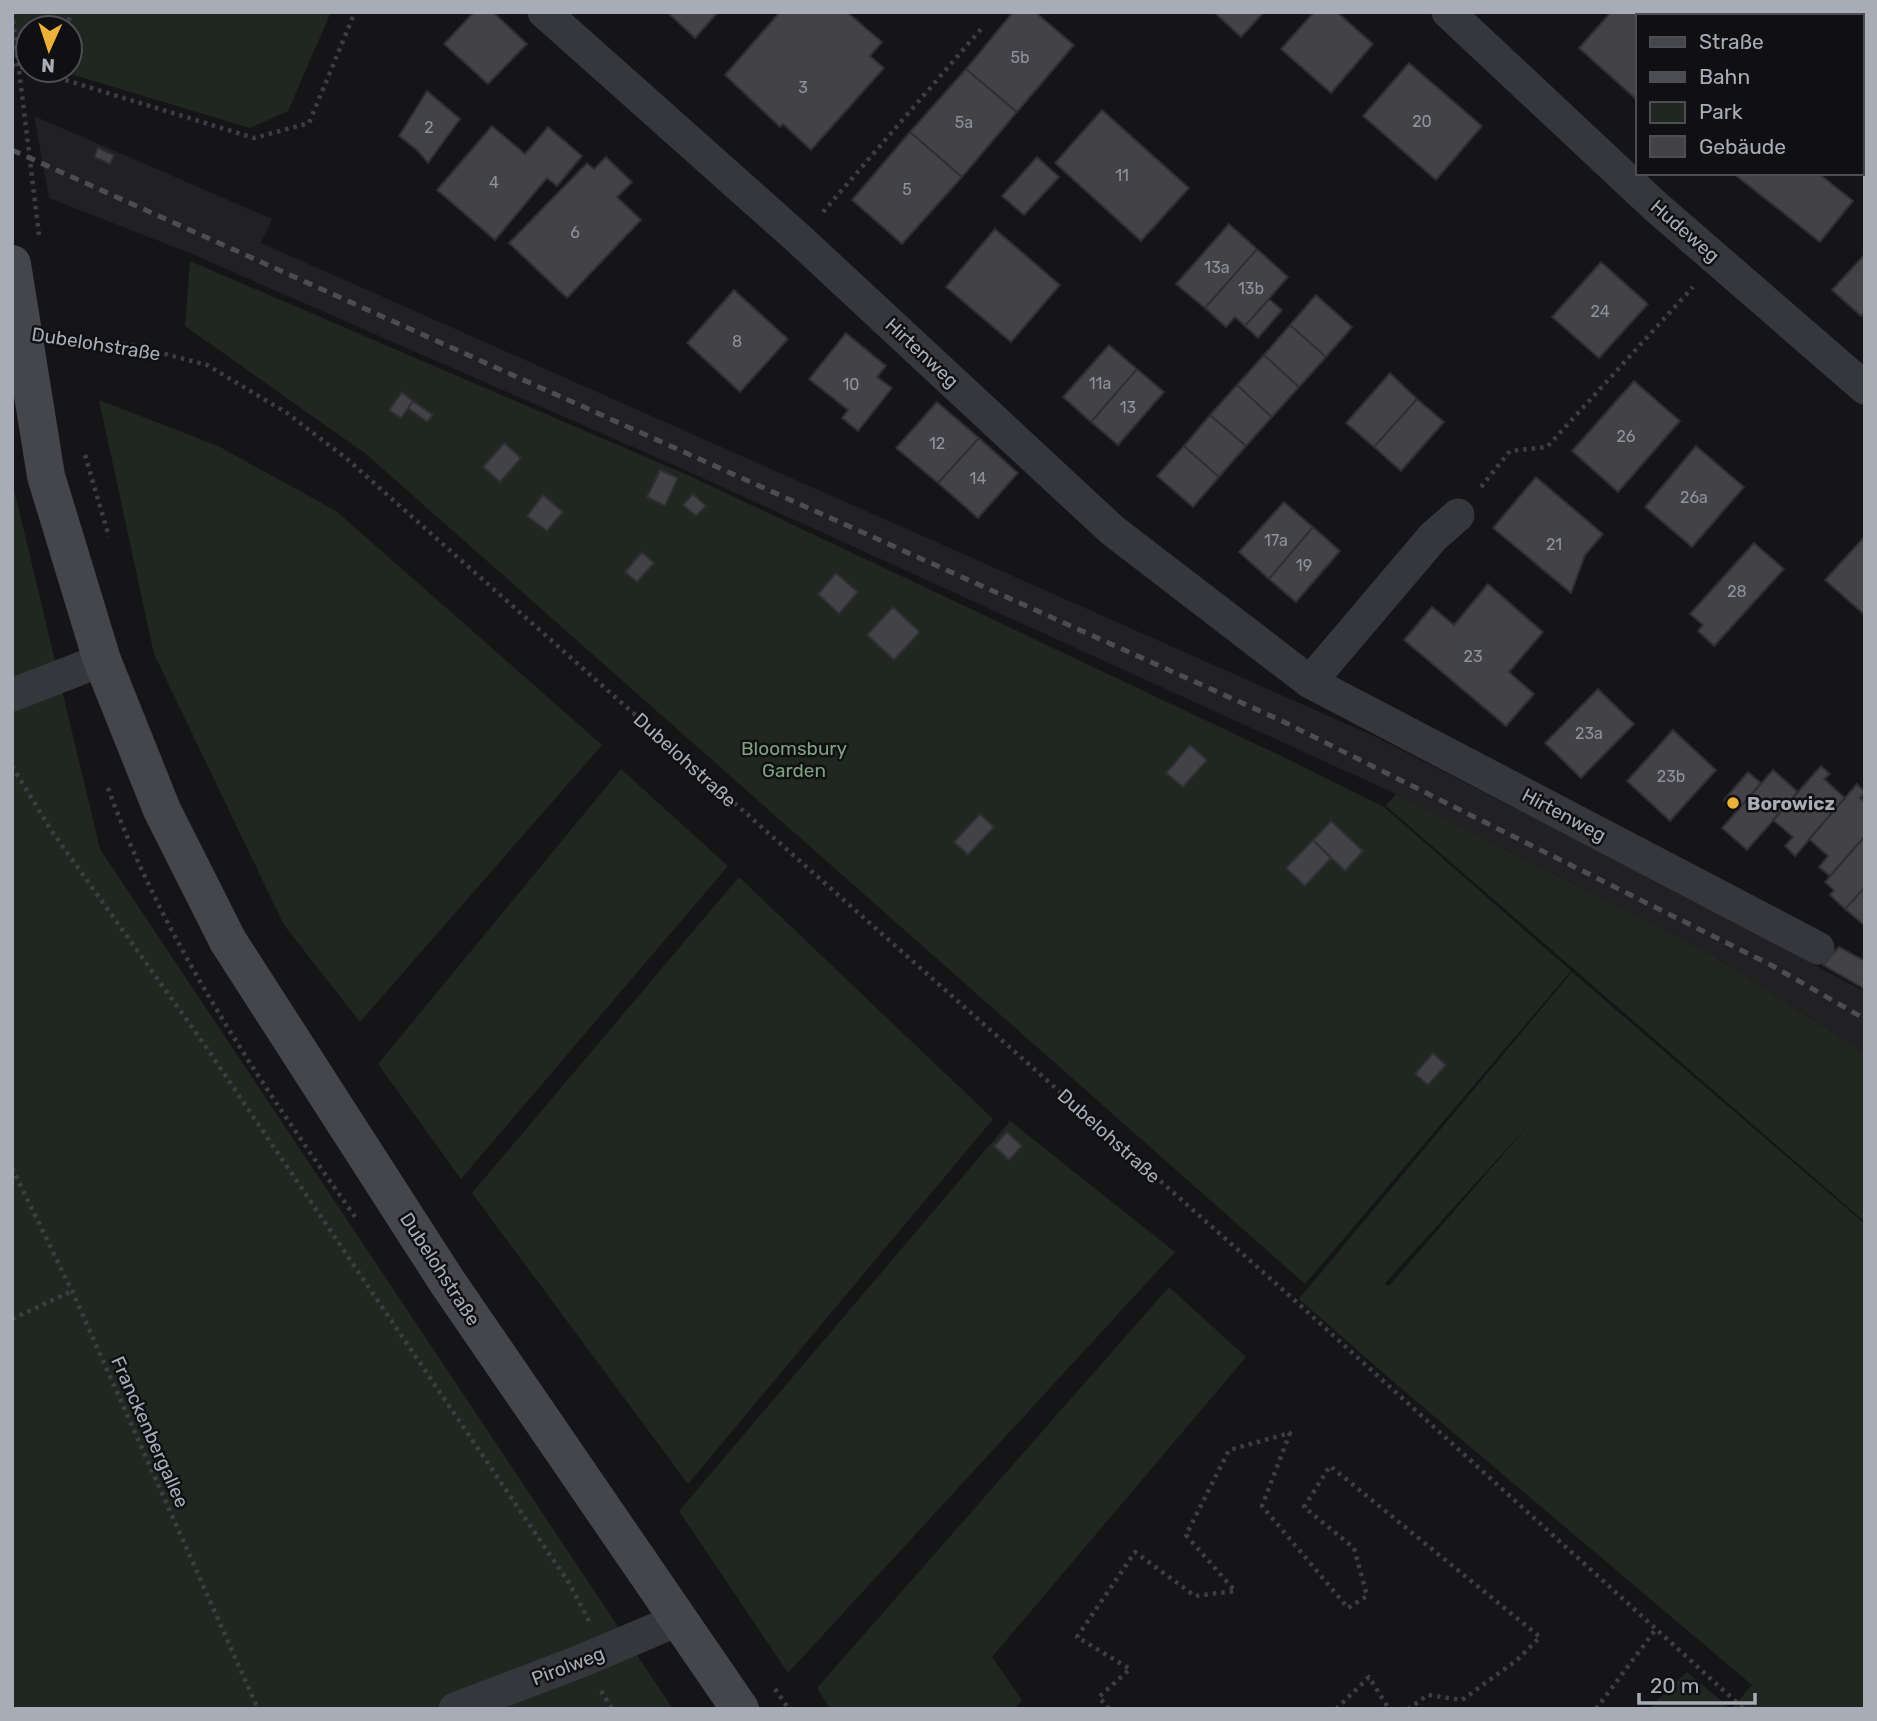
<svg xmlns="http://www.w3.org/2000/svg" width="1877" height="1721" font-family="Rubik,sans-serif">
<rect width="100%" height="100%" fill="#151517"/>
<path fill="#212124" d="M34,116L272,219L261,243L1374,736L1704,905L1865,992V1053L1709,953L1396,794L683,469L192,254L49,198Z"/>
<path fill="#202721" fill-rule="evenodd" d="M12,12H331L288,111L250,128L57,70H70V28H28V61L12,57Z
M190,261L692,477L1277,754L1384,807L1571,971L1305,1284L366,454L185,326Z
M99,400L218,446L336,511L602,745L360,1022L284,925L154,654Z
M12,481L100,849L673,1709H12Z
M621,769L728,866L461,1179L378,1064Z
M1396,794L1709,953L1865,1053V1222L1386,806Z
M739,877L993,1119L688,1484L472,1193Z
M1572,972L1865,1224V1320L1863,1319L1865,1321V1709H1648L1687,1672L1731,1709L1752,1685L1396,1384L1299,1299ZM1534,1119L1389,1286L1385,1284V1283Z
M1010,1121L1175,1252L788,1673L679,1511Z
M1169,1287L1246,1357L992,1657L1022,1700L1013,1709H830L817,1688Z"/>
<path fill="#424247" stroke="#2f2f33" stroke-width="2" d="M474,12H493L527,44L488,84L444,44Z
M667,12H718L695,38Z
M780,12H847L882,42L870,56L884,68L811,150L783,124L780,127L725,75Z
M1013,12H1035L1074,45L1017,112L966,69Z
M1214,12H1264L1241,37Z
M1314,12H1337L1373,44L1331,93L1281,49Z
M1611,12H1682L1686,16H1637V100L1579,48Z
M1865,17V110L1861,107V21Z
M1409,63L1482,126L1436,180L1363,116Z
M966,69L1017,112L962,177L910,132Z
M427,91L460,119L428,163L417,150L399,136Z
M1102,110L1189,188L1141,241L1055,163Z
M492,126L525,154L548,127L582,156L557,186L547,178L495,240L437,190Z
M910,132L962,177L902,244L852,200Z
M98,148L114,155L110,164L94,157Z
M606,157L632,182L617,197L641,220L567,298L509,243L587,163L594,169Z
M1037,157L1059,177L1024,215L1002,196Z
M1818,173L1853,201L1820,242L1734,174Z
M1229,224L1257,249L1205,308L1176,284Z
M995,229L1060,285L1011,342L946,287Z
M1257,249L1288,277L1245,326L1235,317L1226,327L1205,308Z
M1865,254V312L1861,316L1832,290Z
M1601,262L1648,304L1599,358L1552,317Z
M734,290L788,339L740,392L687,343Z
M1316,295L1352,327L1326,357L1290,325Z
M1269,299L1282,310L1258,338L1245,326Z
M1290,325L1326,357L1299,387L1264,355Z
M846,333L886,366L877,377L892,388L858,431L842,418L848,410L809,379Z
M1109,345L1137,369L1091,422L1063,397Z
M1264,355L1299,387L1272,417L1237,385Z
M1137,369L1164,392L1118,445L1091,422Z
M1390,373L1417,399L1374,447L1346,423Z
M1634,381L1680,421L1618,492L1572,451Z
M1237,385L1272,417L1246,446L1210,415Z
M402,392L413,401L401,418L389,410Z
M1417,399L1444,422L1401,471L1374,447Z
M413,401L433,415L427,422L408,408Z
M937,402L979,438L938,483L896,448Z
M1210,415L1246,446L1219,477L1184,446Z
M979,438L1018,473L978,518L938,483Z
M504,443L521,458L500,482L483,467Z
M1184,446L1219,477L1193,507L1157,476Z
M1696,446L1744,487L1692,547L1645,507Z
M660,470L678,478L665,506L647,497Z
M1536,477L1603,534L1585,555L1571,593L1493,528Z
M693,494L706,506L696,516L683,505Z
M543,495L563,512L547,531L527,516Z
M1284,502L1313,527L1269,579L1239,552Z
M1313,527L1340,551L1296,602L1269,579Z
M1865,536V615L1825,580Z
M1754,543L1784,569L1714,646L1698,631L1703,625L1690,614Z
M642,552L654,563L637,582L625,572Z
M836,573L858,592L839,614L818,594Z
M1488,584L1543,632L1509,672L1534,694L1506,726L1404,640L1432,607L1454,625Z
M893,607L920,632L894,660L867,635Z
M1598,689L1634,724L1581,778L1545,743Z
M1673,730L1716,770L1670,821L1627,781Z
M1190,745L1207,760L1183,787L1166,773Z
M1821,766L1830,774L1824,779L1845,798L1795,856L1785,846L1793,837L1773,820Z
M1773,770L1798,792L1747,850L1722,828Z
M1748,772L1761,783L1737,811L1724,800Z
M1857,784L1865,792L1860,798L1865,802V836L1830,876L1819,867L1828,856L1809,839Z
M980,814L994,827L968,855L954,842Z
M1331,821L1363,851L1345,871L1313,840Z
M1865,836V887L1845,909L1830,895L1834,890L1825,882Z
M1313,840L1331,858L1305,886L1286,868Z
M1865,887V924L1864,925L1845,909Z
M1839,947L1865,961V989L1823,965Z
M1433,1053L1446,1065L1428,1085L1415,1074Z
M1007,1132L1022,1146L1009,1160L994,1146Z"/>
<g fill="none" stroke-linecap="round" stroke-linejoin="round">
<path stroke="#3d3e43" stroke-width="4.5" stroke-dasharray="3.5 5" stroke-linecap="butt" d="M12,12L39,235
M1736,12L1740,16
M64,28L73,12
M12,65L28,69
M33,70L254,138L309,123L355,12
M823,212L981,29
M64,337L135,346L207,365L287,413L347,459L1291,1297L1744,1709
M85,455L109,537
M1481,487L1510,451L1547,447L1693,287
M12,766L51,830L204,1044L569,1583L589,1621
M108,788C165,945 262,1085 358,1221
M12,1168L72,1291L258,1709
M12,1319L72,1291
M775,1689L789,1709
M601,1691L612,1709
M1109,1709L1099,1697L1130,1669L1077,1637L1135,1552L1195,1596L1235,1591L1186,1535L1229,1450L1290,1433L1262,1506L1348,1608L1367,1596L1354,1548L1304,1507L1330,1466L1540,1637L1517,1660L1462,1700L1428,1695L1408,1709
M1336,1709L1369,1677L1389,1709
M1596,1709L1656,1629"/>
<path stroke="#36373c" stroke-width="33" d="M544,12L800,240L1112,530L1310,682L1818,948
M1448,12L1654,205L1865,388
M1310,682L1433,537L1458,515
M12,695L102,660
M455,1709L581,1661L680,1619"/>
<path stroke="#45464c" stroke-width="38" d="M12,264L46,476L102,660L162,810L228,941L446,1280L740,1709"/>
<path stroke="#4c4d53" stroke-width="5" stroke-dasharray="9 7" stroke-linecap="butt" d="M12,150L1280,720L1771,965L1865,1019"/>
</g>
<circle fill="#ecb138" stroke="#101012" stroke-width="2.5" cx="1733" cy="803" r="7"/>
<g text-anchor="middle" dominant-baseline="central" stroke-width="5" stroke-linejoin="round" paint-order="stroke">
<g font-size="16" fill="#8e929b">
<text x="1020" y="57">5b</text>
<text x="803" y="87">3</text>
<text x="1422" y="121">20</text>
<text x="964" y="122">5a</text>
<text x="429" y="127">2</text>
<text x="1122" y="175">11</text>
<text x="494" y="182">4</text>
<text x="907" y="189">5</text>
<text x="575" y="232">6</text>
<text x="1217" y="267">13a</text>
<text x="1251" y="288">13b</text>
<text x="1600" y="311">24</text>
<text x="737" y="341">8</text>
<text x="1100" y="383">11a</text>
<text x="851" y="384">10</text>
<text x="1128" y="407">13</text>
<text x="1626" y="436">26</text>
<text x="937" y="443">12</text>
<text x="978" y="478">14</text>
<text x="1694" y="497">26a</text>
<text x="1276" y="540">17a</text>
<text x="1554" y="544">21</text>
<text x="1304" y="565">19</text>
<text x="1737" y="591">28</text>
<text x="1473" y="656">23</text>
<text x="1589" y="733">23a</text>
<text x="1671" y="776">23b</text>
</g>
<g font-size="19" fill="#a8acb7" stroke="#101012">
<text transform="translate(1685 231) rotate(41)">Hudeweg</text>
<text transform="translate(96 344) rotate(9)">Dubelohstraße</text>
<text transform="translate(922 353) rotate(43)">Hirtenweg</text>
<text transform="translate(685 760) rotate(42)">Dubelohstraße</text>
<text transform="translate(1564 815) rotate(28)">Hirtenweg</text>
<text transform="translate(1109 1136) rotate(42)">Dubelohstraße</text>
<text transform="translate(440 1269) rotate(57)">Dubelohstraße</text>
<text transform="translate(150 1432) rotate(66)">Franckenbergallee</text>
<text transform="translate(568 1666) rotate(-21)">Pirolweg</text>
</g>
<g font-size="19" fill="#7fa182" stroke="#101012">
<text x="794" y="748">Bloomsbury<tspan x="794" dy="22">Garden</tspan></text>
</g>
<g font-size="19" font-weight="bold" fill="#a8acb7" stroke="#101012" text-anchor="start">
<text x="1747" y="803">Borowicz</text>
</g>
</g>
<rect width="1877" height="1721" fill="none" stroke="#a8acb7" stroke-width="28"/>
<rect x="1636" y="14" width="228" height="161" fill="#101012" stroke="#4d4e54" stroke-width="2"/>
<rect x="1650" y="37" width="35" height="10" fill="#45464c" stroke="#4d4e54" stroke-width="2"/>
<text x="1699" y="49" font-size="21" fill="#a8acb7">Straße</text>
<rect x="1650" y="72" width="35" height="10" fill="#4c4d53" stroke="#4d4e54" stroke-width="2"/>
<text x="1699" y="84" font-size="21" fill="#a8acb7">Bahn</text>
<rect x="1650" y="102" width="35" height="21" fill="#202721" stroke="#4d4e54" stroke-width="2"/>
<text x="1699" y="119" font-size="21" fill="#a8acb7">Park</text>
<rect x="1650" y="136" width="35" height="21" fill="#424247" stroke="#4d4e54" stroke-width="2"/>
<text x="1699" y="154" font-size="21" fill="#a8acb7">Gebäude</text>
<g transform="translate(49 49) rotate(183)"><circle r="33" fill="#101012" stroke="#4d4e54" stroke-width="2"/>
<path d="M0-5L12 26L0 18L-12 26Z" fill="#ecb138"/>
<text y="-10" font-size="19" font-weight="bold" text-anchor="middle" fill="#a8acb7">N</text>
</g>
<path d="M1639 1693v10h116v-10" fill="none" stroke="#a8acb7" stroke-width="3.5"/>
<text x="1650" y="1693" font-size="21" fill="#a8acb7" stroke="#101012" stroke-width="5" paint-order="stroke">20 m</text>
</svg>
